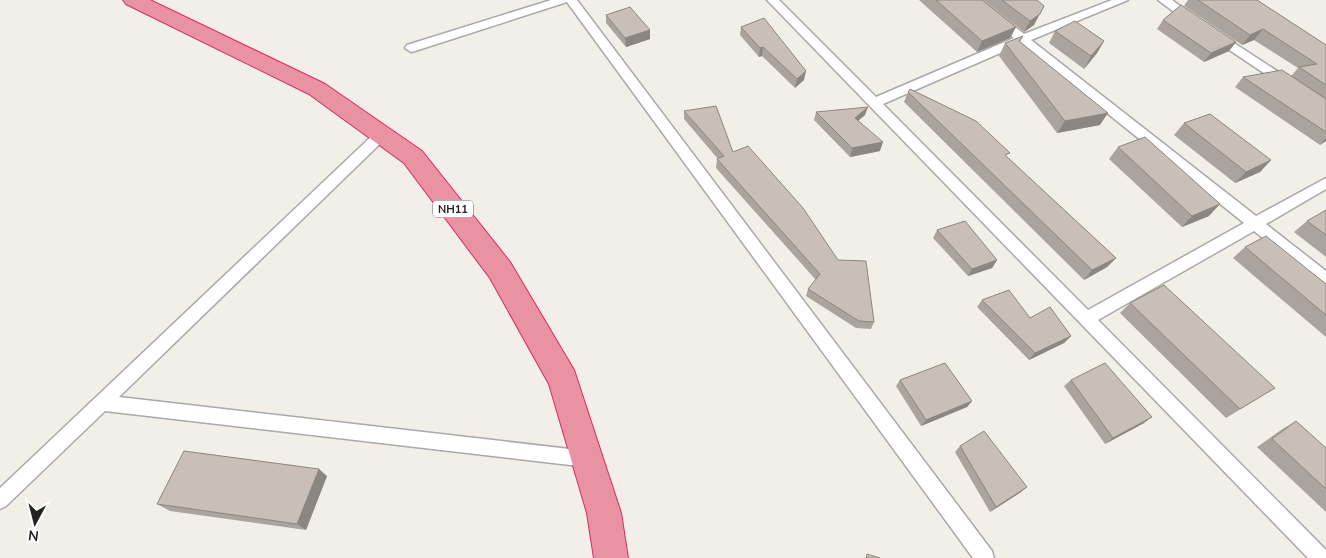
<svg xmlns="http://www.w3.org/2000/svg" width="1326" height="558" font-family="'Nunito Sans',sans-serif">
<rect width="100%" height="100%" fill="#f2efe9"/>
<g fill="none" stroke-linecap="round" stroke-linejoin="round">
<g stroke="#a9a9a9" stroke-width="3">
<path id="lane" d="M551,0H577L992,551L994,558H973L567,2L415,51L411,52L405,48L407,45Z
M767,0H779L876,97L1014,38L967,0H980L1024,34L1112,0H1128L1031,40L1256,216L1326,178V189L1266,224L1326,271V286L1321,284L1254,231L1098,320L1326,550V558H1308ZM1021,44L1244,223L1088,310L883,104Z
M1158,0H1172L1199,20L1197,23H1189Z
M1217,32L1291,80L1293,83L1291,86H1283L1213,39V33Z
M381,130L386,132L388,135L386,138L119,397L587,451L593,453L596,459L593,465L587,467L105,411L6,506L0,509V488L376,132Z"/>
</g>
<g stroke="#dc2a67" stroke-width="2">
<path id="highway" d="M123,0H150L325,84L422,151L510,262L574,370L621,513L628,558H594L587,513L549,384L490,278L404,163L309,94L126,4Z"/>
</g>
<use href="#lane" fill="#fff" fill-rule="evenodd"/>
<use href="#highway" fill="#e892a2" fill-rule="evenodd"/>
</g>
<path fill="#aba49e" d="M919,0H982L1016,27L1010,38L977,52Z
M983,0H1037L1034,25L1024,32Z
M1188,0H1257L1326,45V141L1320,145L1235,87L1243,77L1291,76L1298,68L1254,40L1242,45L1184,6Z
M606,15L650,30V39L626,47L606,23Z
M1163,20L1236,42L1229,51L1204,62L1157,29Z
M741,27L804,80L795,88L762,56L759,57L740,35Z
M1055,31L1104,41L1097,53L1084,69L1049,43Z
M1023,36L1020,42L1100,125L1057,133L999,56L1005,43Z
M908,92L1007,157L1116,258L1107,267L1084,280L904,102Z
M684,111L733,152L874,322L871,329L856,328L806,296L808,289L816,280L716,168L717,159H718L684,119Z
M816,112L865,115L858,121L880,151L850,157L814,120Z
M1184,123L1271,160L1260,172L1235,183L1174,135Z
M1118,147L1209,216L1182,227L1109,159Z
M1326,210V257L1294,232L1307,221Z
M937,230L997,260L992,268L968,276L933,238Z
M1245,247L1326,284V337L1233,258Z
M982,300L1030,318L1071,336L1064,343L1029,360L977,307Z
M1130,303L1275,388L1226,418L1120,313Z
M900,380L972,401L967,407L921,426L896,386Z
M1071,380L1144,423L1105,444L1064,386Z
M1296,421L1326,448V512L1257,447L1281,430Z
M960,446L1021,492L990,512L955,452Z
M327,476L306,530L170,511L157,504Z"/>
<path fill="#8b8681" d="M1044,6L1034,25L1024,32L1030,21Z
M1016,27L1010,38L977,52L982,41Z
M1263,29L1254,40L1242,45L1250,35Z
M650,30V39L626,47L625,38Z
M1104,41L1097,53L1084,69L1091,56Z
M1236,42L1229,51L1204,62L1211,53Z
M763,47L762,56L759,57L760,48Z
M806,71L804,80L795,88L797,79Z
M868,107L865,115L852,126L855,118Z
M1108,113L1100,125L1057,133L1065,121Z
M1326,138V141L1320,145Z
M883,142L880,151L850,157L852,148Z
M1271,160L1260,172L1235,183L1246,172Z
M1220,204L1209,216L1182,227L1192,216Z
M1116,258L1107,267L1084,280L1092,270Z
M997,260L992,268L968,276L972,269Z
M1071,336L1064,343L1029,360L1035,353Z
M972,401L967,407L921,426L926,420Z
M1152,417L1144,423L1105,444L1113,438Z
M319,469L327,476L306,530L297,524Z
M1027,487L1021,492L990,512L996,507Z"/>
<path fill="#c7bfb8" stroke="#8b8681" d="M936,0H982L1016,27L982,41Z
M1002,0H1037L1044,6L1040,14L1030,21Z
M1198,0H1257L1326,45V85L1299,67L1317,64L1263,29L1250,35Z
M1181,5L1236,42L1211,53L1163,20Z
M630,7L650,30L625,38L606,15Z
M764,18L806,71L797,79L763,47L760,48L741,27Z
M1075,21L1104,41L1091,56L1055,31Z
M1023,36L1019,41L1108,113L1065,121L1005,43Z
M1282,70L1326,99V132L1243,77Z
M910,89L976,121L1010,153L1005,155L1116,258L1092,270L908,92Z
M716,106L733,152L748,146L803,208L838,260L866,261L874,322L859,321L808,289L820,274L717,159L724,156L684,111Z
M868,107L855,118L883,142L852,148L816,112Z
M1210,114L1271,160L1246,172L1184,123Z
M1145,137L1220,204L1192,216L1118,147Z
M1326,210V235L1307,221Z
M965,221L997,260L972,269L937,230Z
M1266,236L1326,284V315L1245,247Z
M1164,285L1275,388L1240,409L1130,303Z
M1009,290L1030,318L1050,307L1071,336L1035,353L982,300Z
M945,363L972,401L926,420L900,380Z
M1105,363L1152,417L1113,438L1071,380Z
M1296,421L1326,448V489L1272,439Z
M984,431L1027,487L996,507L960,446Z
M184,451L319,469L297,524L157,504Z
M867,554L880,558H866Z"/>
<g text-anchor="middle" dominant-baseline="central" stroke-width="4.5" stroke-linejoin="round" paint-order="stroke">
<rect fill="#fff" stroke="#646464" stroke-width="1" x="433" y="200.5" width="40" height="17" rx="4"/>
<g font-size="11" font-weight="bold" fill="#222">
<text x="453" y="209">NH11</text>
</g>
</g>
<g transform="translate(35 523) rotate(187)" stroke="#ffffff" stroke-width="4" paint-order="stroke">
<path d="M0-4L9 19L0 12L-9 19Z" fill="#222222"/>
<text y="-8" font-size="14" font-weight="bold" text-anchor="middle" fill="#222222">N</text>
</g>
</svg>
